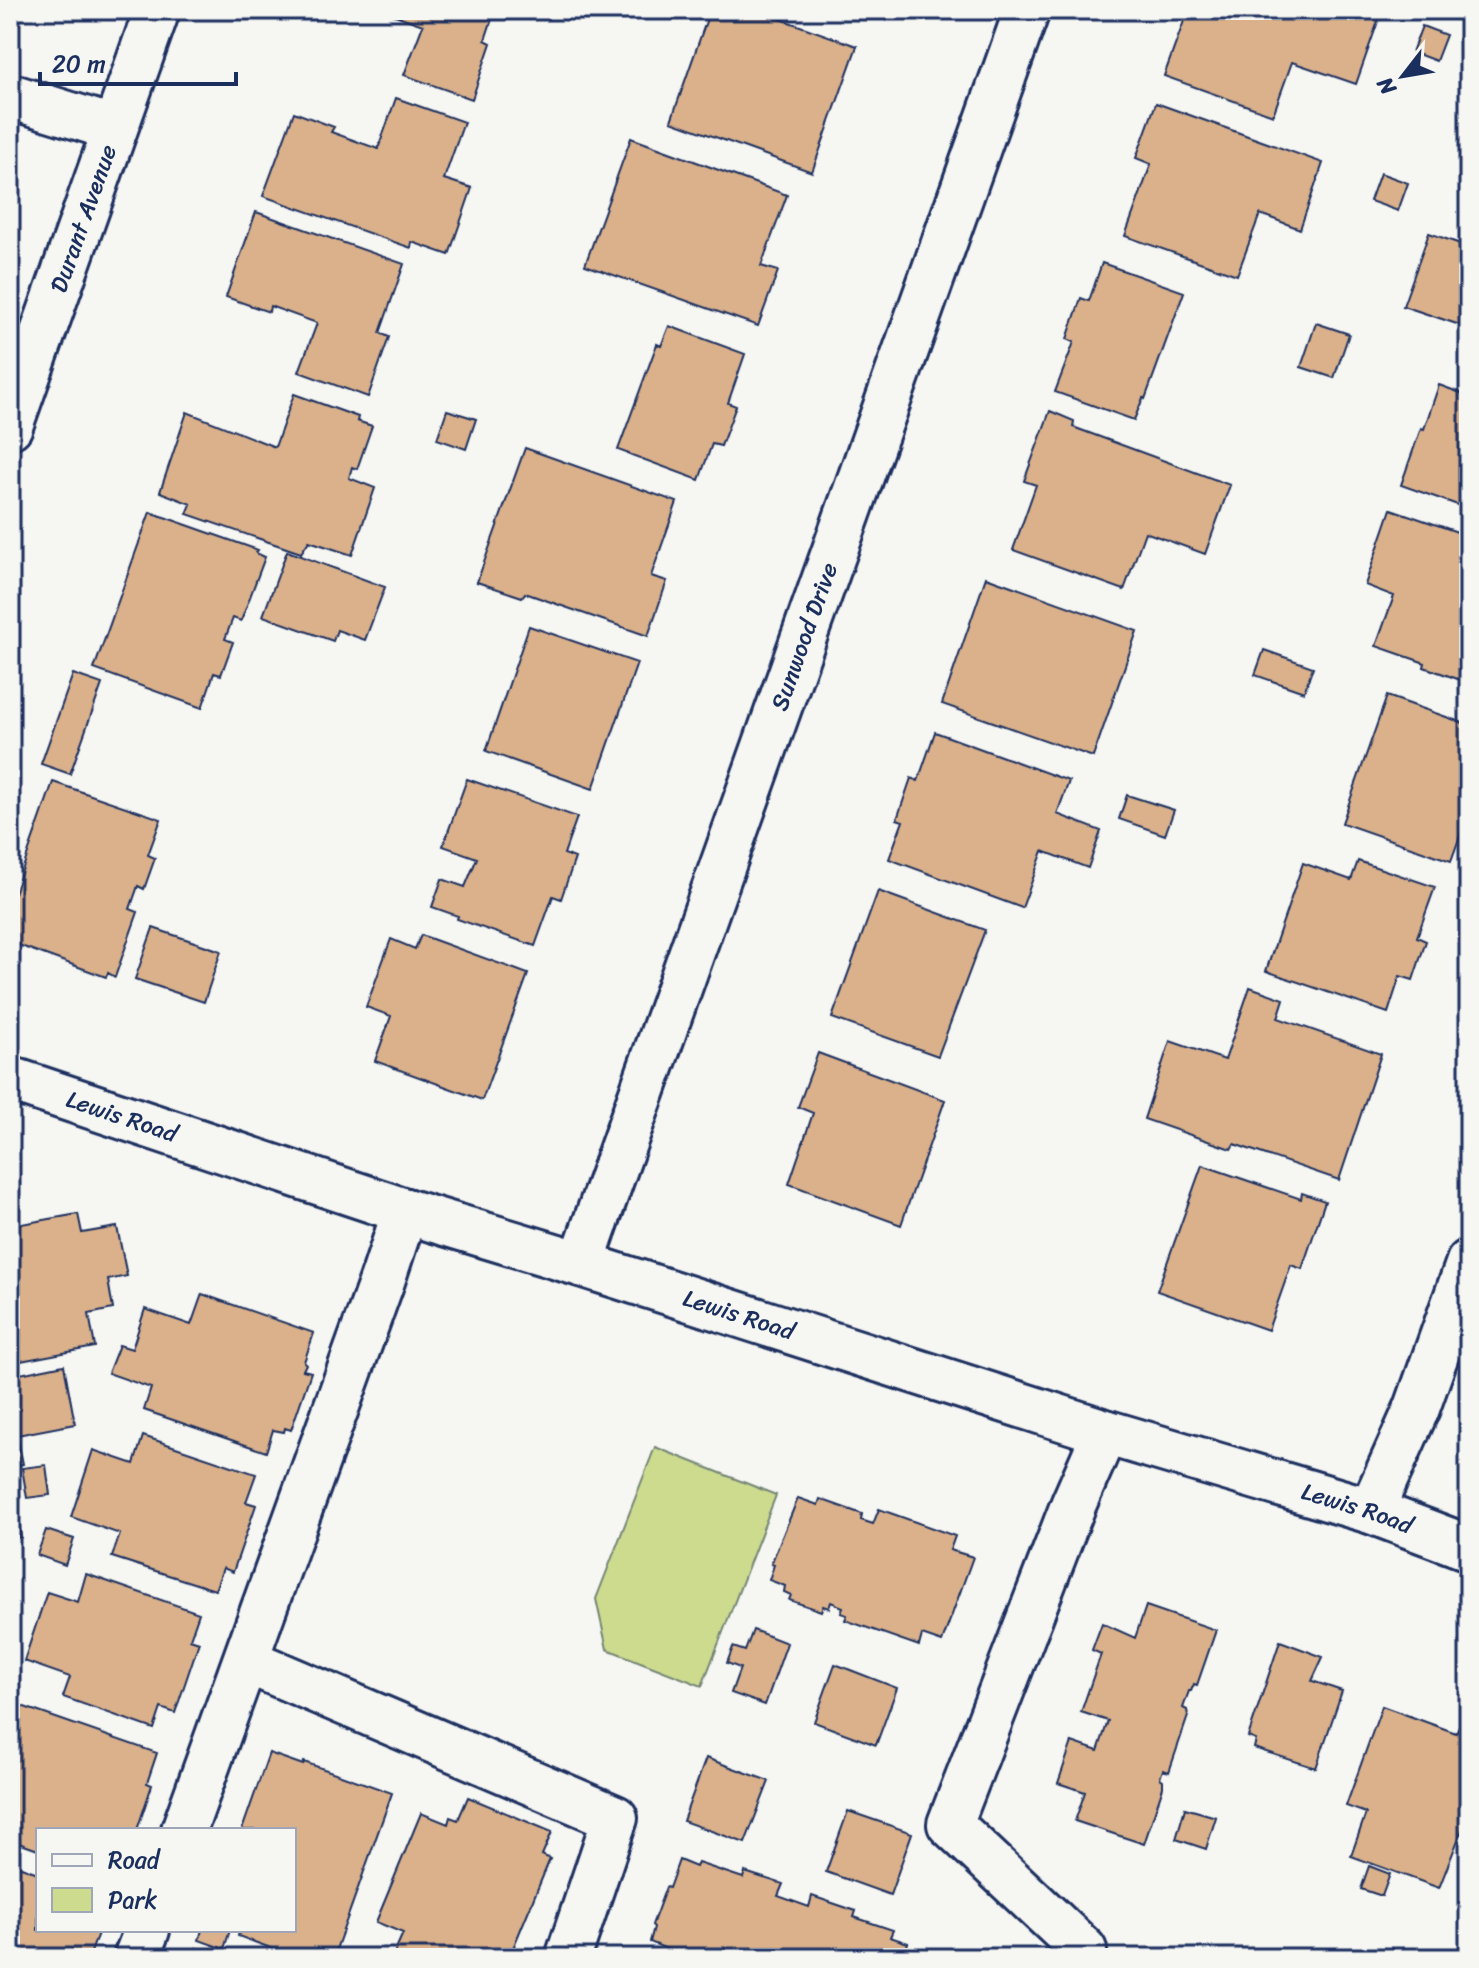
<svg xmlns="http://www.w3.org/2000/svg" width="1479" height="1968" font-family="Sriracha,sans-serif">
<rect width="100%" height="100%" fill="#f6f6f2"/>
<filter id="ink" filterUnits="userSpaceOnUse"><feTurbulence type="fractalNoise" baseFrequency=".0125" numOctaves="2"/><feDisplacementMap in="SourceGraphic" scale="16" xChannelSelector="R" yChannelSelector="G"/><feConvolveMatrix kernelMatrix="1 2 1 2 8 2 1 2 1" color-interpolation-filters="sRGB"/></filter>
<g filter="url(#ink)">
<path fill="#cddb8e" stroke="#748576" stroke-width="2" d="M655,1447L776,1495L702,1686L607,1649L596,1599Z"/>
<path fill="#dab18b" stroke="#1b2f5e" stroke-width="2" d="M381,10H495L485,40L491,43L472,99L404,75L423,25Z
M710,10H755L857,46L812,172L671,121Z
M1188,10H1382L1356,84L1292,62L1273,115L1164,76Z
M1422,26L1446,35L1436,61L1412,52Z
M396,98L464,122L444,179L472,188L449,255L412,242L411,248L263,196L294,112L334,127L331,132L378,149Z
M1156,103L1323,163L1300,229L1260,214L1237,275L1125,236L1151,164L1136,158Z
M631,138L787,195L761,266L778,271L758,326L585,265Z
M1380,173L1408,183L1398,211L1370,201Z
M256,212L404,264L380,333L389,337L368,397L299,372L317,323L270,306L269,312L226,297Z
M1429,233L1469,247L1466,261L1469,262V328L1403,306Z
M1102,263L1184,292L1145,399L1143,398L1134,420L1055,392L1074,342L1067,339L1081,298L1089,301Z
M1316,323L1349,334L1334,378L1301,367Z
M669,326L745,354L728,403L736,406L721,446L712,444L699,480L618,450L657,344L661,346Z
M1439,385L1469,396V509L1401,485L1421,428L1424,429Z
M294,394L358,417L357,421L372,426L357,469L352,467L349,478L375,488L352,555L309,541L301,553L187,514L191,504L160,492L187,412L275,447Z
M447,410L476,419L466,449L437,439Z
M1050,411L1074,421L1073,427L1230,485L1205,554L1145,532L1124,590L1013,550L1036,485L1024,481Z
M525,448L677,502L651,576L667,581L648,636L525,593L522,597L477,582Z
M1391,509L1469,536V683L1424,667L1425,663L1376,646L1394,596L1365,585Z
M150,512L258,550L256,553L265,557L241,621L233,618L225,639L233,642L221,675L214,673L202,708L94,669Z
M287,551L385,587L365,640L337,630L333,641L263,616Z
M986,577L1137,631L1093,757L942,704Z
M529,626L637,663L593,789L486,751Z
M1264,650L1313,667L1304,692L1255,675Z
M73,674L102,684L70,774L41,764Z
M1387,696L1469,725V811L1451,861L1342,823Z
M935,732L1069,781L1057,814L1101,831L1088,868L1043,851L1022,908L889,859L903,821L897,819L911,778L918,781Z
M467,779L577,817L564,854L575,858L561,899L553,896L535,946L457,919L458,916L432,907L442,879L465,887L477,858L443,846Z
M53,782L161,819L148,855L155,858L144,889L138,886L130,909L138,912L115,977L108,973L106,977L10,942V905Z
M1127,795L1174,810L1165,835L1119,819Z
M1358,861L1435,887L1417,937L1426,941L1413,980L1400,976L1388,1013L1266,971L1303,863L1351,880Z
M878,891L985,930L938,1056L832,1018Z
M153,928L221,951L204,1002L135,979Z
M421,935L528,974L482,1100L375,1061L391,1016L366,1007L391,939L415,949Z
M1250,987L1284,999L1278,1018L1381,1054L1339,1180L1234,1144L1231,1149L1144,1119L1170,1041L1225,1060Z
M818,1053L945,1100L901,1225L789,1184L813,1113L798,1107Z
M1202,1165L1301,1199L1302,1193L1325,1201L1302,1269L1291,1265L1268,1330L1157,1291Z
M78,1214L82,1233L117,1227L127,1276L108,1280L113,1309L89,1314L95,1347L10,1363V1226Z
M202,1294L314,1333L304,1362L306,1364L303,1370L311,1372L291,1430L285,1428L284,1432L273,1430L266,1452L144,1410L151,1388L108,1373L119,1345L132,1349L145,1309L191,1325Z
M64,1365L75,1424L17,1435L23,1464L10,1467V1376Z
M143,1436L256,1474L246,1502L256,1505L233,1572L223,1568L215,1590L112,1557L120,1534L71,1517L93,1450L134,1464Z
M46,1465L50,1495L27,1498L22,1468Z
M10,1479L21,1537L10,1539Z
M798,1498L818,1505L820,1499L862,1514L861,1520L873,1524L879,1509L955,1536L950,1550L973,1557L942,1642L922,1635L919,1646L845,1620L847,1615L841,1613L843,1607L831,1602L829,1608L823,1606L821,1611L789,1600L791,1595L784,1592L785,1586L769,1580L774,1565L771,1564Z
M46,1530L74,1539L65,1565L37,1555Z
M86,1574L199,1613L190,1639L199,1642L175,1713L161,1708L154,1729L63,1697L70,1677L24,1661L47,1592L78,1602Z
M1146,1606L1216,1630L1197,1685L1194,1684L1191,1691H1189L1183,1708L1187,1710L1188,1716L1169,1772L1163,1770L1160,1778L1163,1780V1787L1144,1844L1075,1821L1085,1792L1058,1783L1072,1742L1098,1751L1108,1721L1081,1712L1101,1654L1092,1650L1102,1623L1135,1638Z
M753,1630L787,1643L765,1705L731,1693L740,1668L727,1663L733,1647L745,1651Z
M1280,1641L1323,1657L1312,1681L1342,1691L1316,1768L1254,1748L1256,1740L1248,1737Z
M835,1664L897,1688L876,1745L814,1722Z
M10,1702L157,1753L147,1783L152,1785L137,1830H38V1850L10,1840Z
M1382,1706L1456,1733L1459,1726L1469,1729V1812L1439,1888L1351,1856L1366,1813L1346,1806Z
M269,1753L303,1765L304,1762L392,1793L333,1958H298L238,1936L240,1930H294V1830H242Z
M706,1758L769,1781L745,1843L683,1821Z
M468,1797L552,1832L542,1855L550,1859L509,1958H392L403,1933L376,1922L421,1813L448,1824L450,1817L458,1820Z
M1185,1808L1216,1817L1206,1849L1176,1839Z
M848,1811L912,1833L890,1895L826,1872Z
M679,1860L696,1867L698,1863L743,1878L745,1872L783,1884L778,1896L809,1907L812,1896L856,1911L854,1917L893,1930L890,1937L908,1943L903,1958H671L665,1955L667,1949L650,1942L654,1927L652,1925L666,1887L669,1888Z
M10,1863L38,1873V1930H99L89,1958H10Z
M1369,1866L1390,1874L1382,1896L1361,1889Z
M202,1930H230L224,1949L199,1940Z
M196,1948L221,1958H192Z"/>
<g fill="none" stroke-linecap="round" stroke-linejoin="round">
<g stroke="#1b2f5e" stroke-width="50">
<g id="minor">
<path d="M10,96L113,128"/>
<path id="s1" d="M10,426L157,10"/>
<path id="s2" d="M10,1079L405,1211L581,1264L1105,1432L1371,1511L1469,1548"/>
<path id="s3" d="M581,1264L1027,10"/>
<path d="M1371,1511L1417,1408L1469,1262"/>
<path d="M247,1661L615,1818L568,1958"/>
<path d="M184,1830L383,1278L405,1211"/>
<path d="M1084,1950L950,1824L1074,1503L1105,1432"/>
<path d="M136,1958L147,1930"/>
</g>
</g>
<use href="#minor" stroke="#f6f6f2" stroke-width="44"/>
</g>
</g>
<g text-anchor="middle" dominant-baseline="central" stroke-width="8" stroke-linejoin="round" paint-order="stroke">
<g font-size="24" fill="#1b2f5e" stroke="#f6f6f2">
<text stroke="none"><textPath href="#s1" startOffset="220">Durant Avenue</textPath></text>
<text stroke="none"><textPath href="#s3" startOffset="666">Sunwood Drive</textPath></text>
<text stroke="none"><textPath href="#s2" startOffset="118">Lewis Road</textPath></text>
<text stroke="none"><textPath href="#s2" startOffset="766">Lewis Road</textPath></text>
<text stroke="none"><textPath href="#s2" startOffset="1414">Lewis Road</textPath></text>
</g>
</g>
<rect width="1479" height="1968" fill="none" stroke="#f6f6f2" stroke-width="40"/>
<rect x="20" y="20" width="1439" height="1928" fill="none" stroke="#1b2f5e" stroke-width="3" filter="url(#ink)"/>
<rect x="36" y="1828" width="260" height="104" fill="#f6f6f2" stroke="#9ea6b7" stroke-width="2"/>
<rect x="52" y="1854" width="40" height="12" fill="#f6f6f2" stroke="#9ea6b7" stroke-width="2"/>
<text x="108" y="1868" font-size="24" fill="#1b2f5e">Road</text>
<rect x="52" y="1888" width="40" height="24" fill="#cddb8e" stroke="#9ea6b7" stroke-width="2"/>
<text x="108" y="1908" font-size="24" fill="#1b2f5e">Park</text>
<g transform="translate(1403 76) rotate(239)" stroke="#f6f6f2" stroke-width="6" paint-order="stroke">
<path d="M0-6L14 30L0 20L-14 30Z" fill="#1b2f5e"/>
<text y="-12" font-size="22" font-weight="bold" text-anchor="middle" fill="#1b2f5e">N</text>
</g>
<path d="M40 72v12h196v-12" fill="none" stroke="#1b2f5e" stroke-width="4"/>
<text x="52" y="72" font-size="24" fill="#1b2f5e" stroke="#f6f6f2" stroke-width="6" paint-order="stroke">20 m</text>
</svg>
